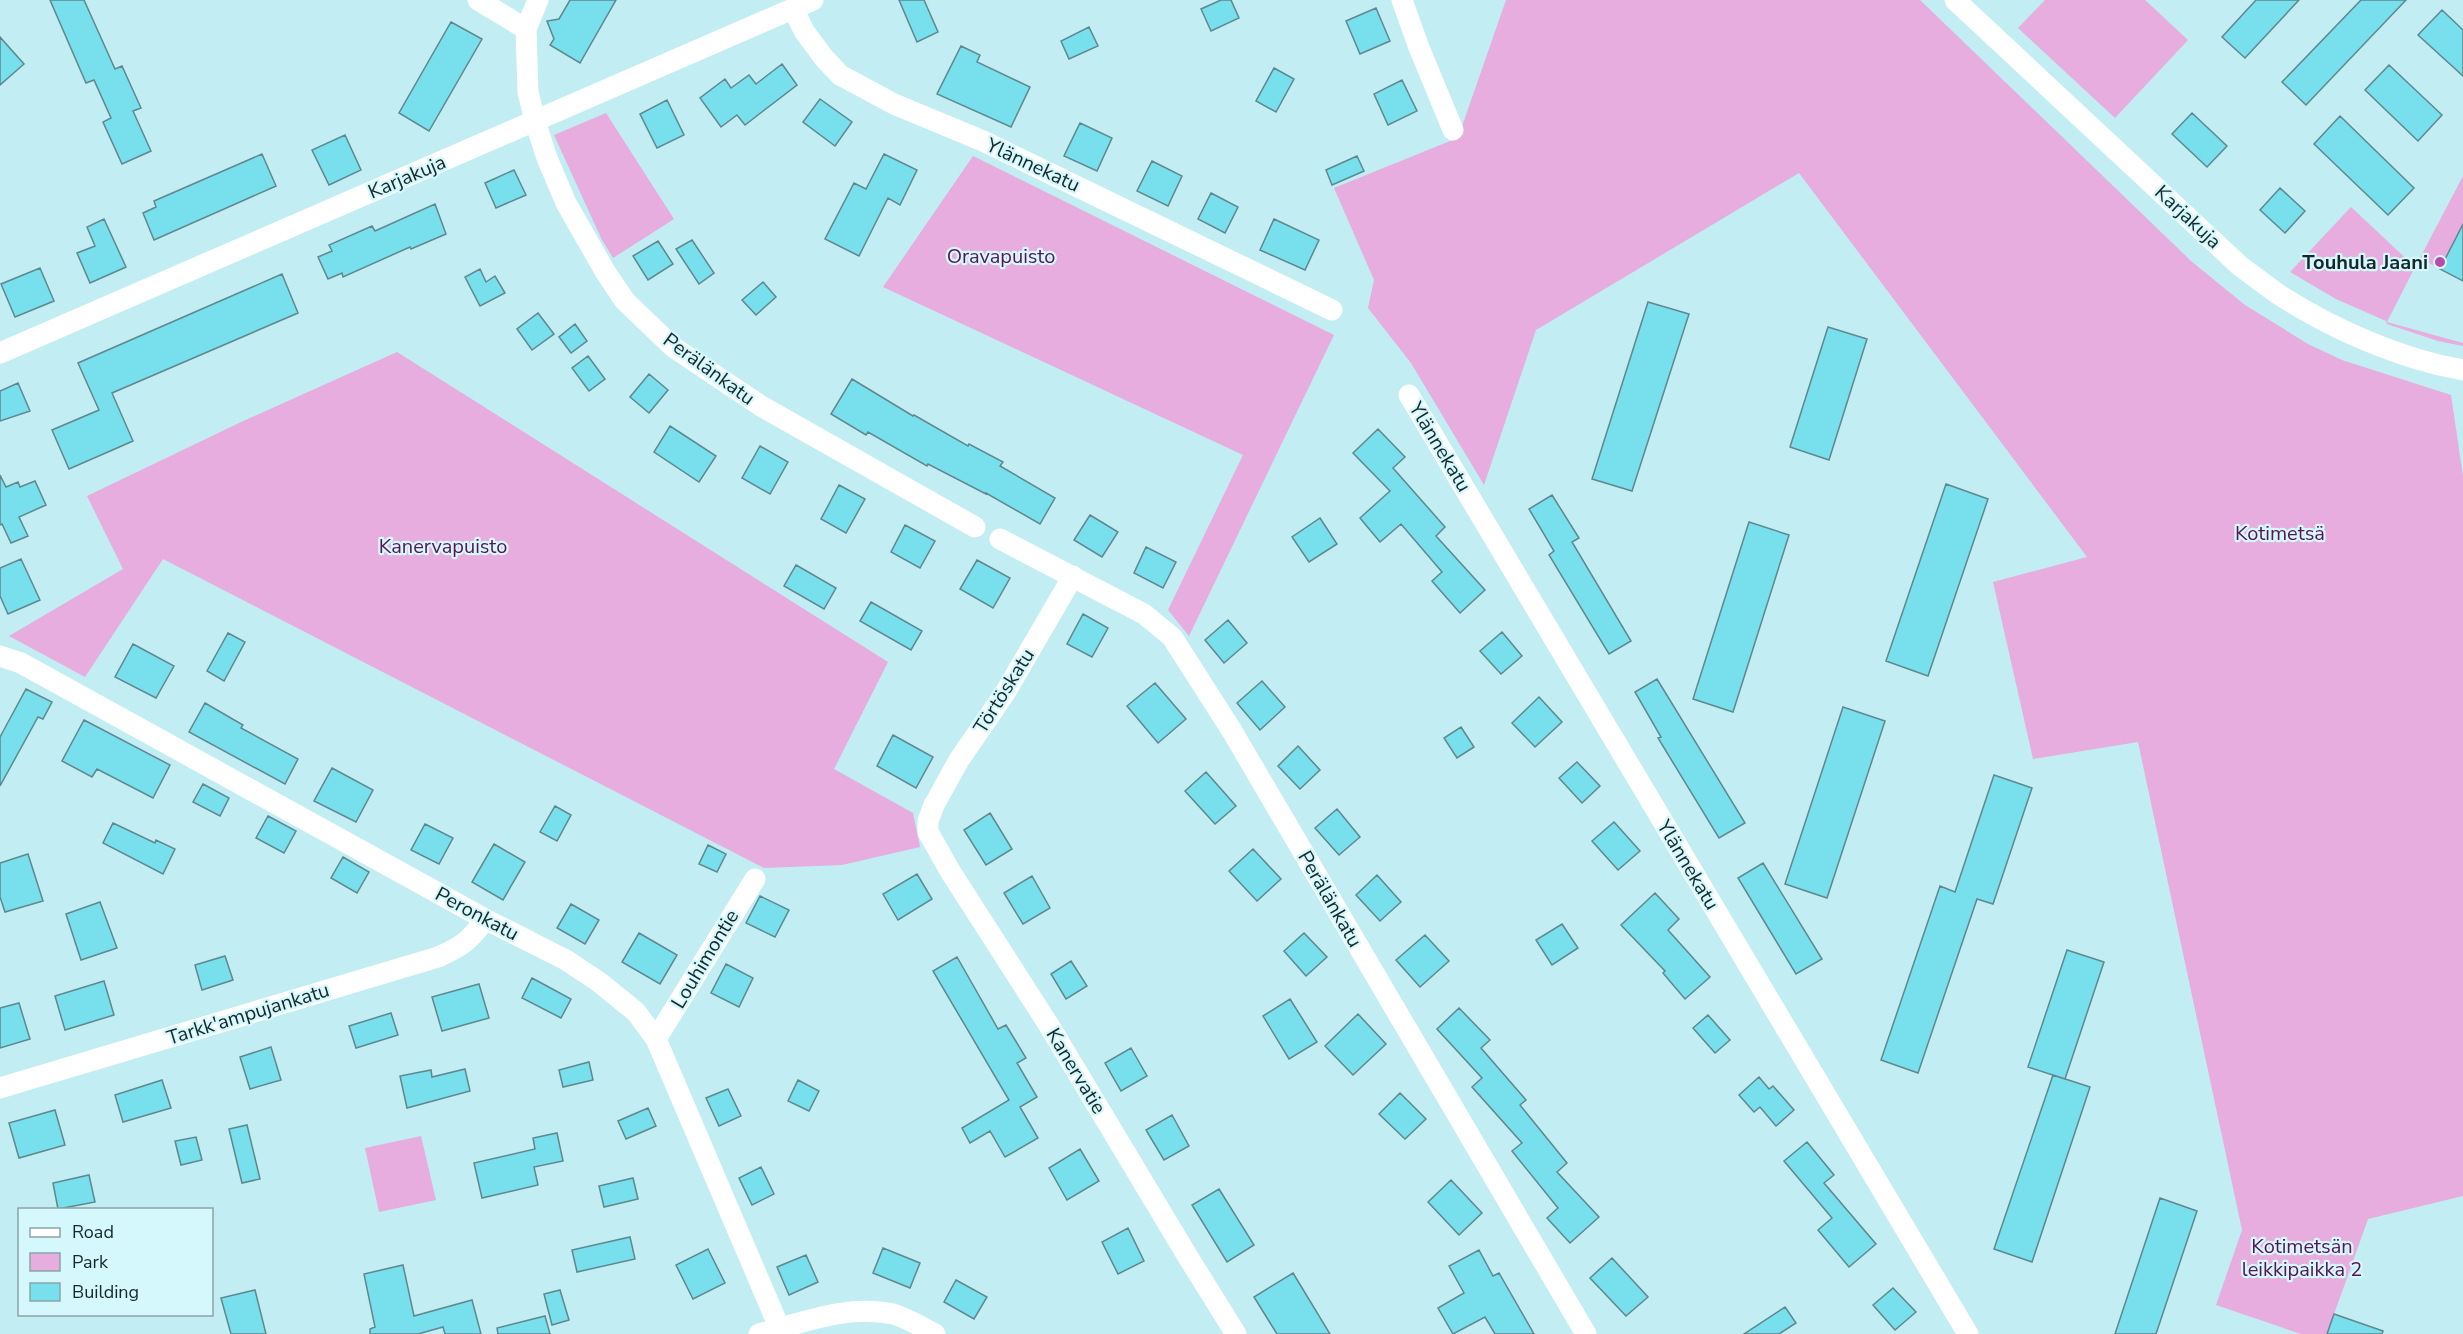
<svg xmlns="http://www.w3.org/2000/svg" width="2463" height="1334" font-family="'Nunito Sans',sans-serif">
<rect width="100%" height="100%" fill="#c1edf3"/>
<path fill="#e6adde" d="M1506,0H1920L2191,261L2245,305L2308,344L2342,360L2451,395L2463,476V1196L2368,1219L2327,1334H2301L2216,1305L2242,1230L2138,742L2033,759L1993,582L2087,557L1799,173L1536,330L1484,485L1411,363L1368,308L1374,280L1334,188L1455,139L1459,135Z
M2045,0H2145L2188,40L2115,118L2018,28Z
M606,113L674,219L613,258L601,238L554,135Z
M973,156L1334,335L1189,636L1168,610L1243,455L883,287Z
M2463,176V224L2440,269L2420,258Z
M2351,207L2415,267L2387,322L2463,343V346L2438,341L2387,324L2386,321L2336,299L2290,272Z
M397,352L888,662L834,769L913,813L920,847L842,865L764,868L163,559L85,677L9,636L123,569L87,496L239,423Z
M421,1136L436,1200L379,1212L365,1148Z"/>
<path fill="#78dfed" stroke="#5f888e" stroke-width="1.5" d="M50,0H84L115,69L122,66L141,108L133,111L151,151L122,164L103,122L111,118L94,80L86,83Z
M570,0H616L580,63L550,45L554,39L547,21L559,19Z
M899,0H924L938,32L917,42Z
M1221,0H1231L1239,18L1211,31L1201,9Z
M2256,0H2299L2245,58L2222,37Z
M2361,0H2406L2306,105L2282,82Z
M1376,8L1390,41L1360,54L1346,21Z
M2442,10L2463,30V76L2418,35Z
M451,22L482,39L429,131L399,113Z
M1089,27L1098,46L1069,59L1061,41Z
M0,37L24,64L0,85Z
M961,46L980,55L977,62L1030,87L1011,127L937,94Z
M782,64L797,85L745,125L737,115L721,127L700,98L725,79L731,88L749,75L756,84Z
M2389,65L2442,115L2418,141L2365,90Z
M1274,68L1294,79L1276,112L1256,101Z
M1402,80L1417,111L1388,125L1374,94Z
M820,99L852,122L835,146L803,122Z
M667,100L684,135L657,148L640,114Z
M2192,113L2227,146L2207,167L2172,134Z
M2340,116L2414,188L2388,215L2314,144Z
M1080,123L1112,138L1097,171L1064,156Z
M345,135L361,170L329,185L312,150Z
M262,154L276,186L154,240L143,213L156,207L154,201Z
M884,154L917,170L900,205L888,198L859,256L825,239L854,183L866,189Z
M1357,156L1364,171L1332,185L1326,170Z
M1152,161L1182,176L1168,206L1137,191Z
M514,170L526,195L496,208L485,183Z
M2280,188L2305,211L2285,233L2260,210Z
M1211,193L1238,207L1225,233L1198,219Z
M435,204L446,234L411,249L410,247L343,277L342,273L328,279L318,257L332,251L329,245L372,226L375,231Z
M104,219L126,267L90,283L77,253L95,246L87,227Z
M1274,219L1319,240L1305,270L1260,250Z
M2463,224V281L2440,269Z
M692,240L714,273L699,284L676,249Z
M658,241L673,264L648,280L633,256Z
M40,268L54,301L15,317L1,284Z
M480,269L486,282L495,276L505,293L480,306L465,277Z
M282,274L298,313L112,393L133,441L69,469L52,430L99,410L78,363Z
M763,282L776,297L756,315L742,300Z
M1648,302L1689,314L1632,491L1592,479Z
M538,313L554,334L532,350L517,329Z
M575,324L587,341L571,353L559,337Z
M1828,327L1867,339L1829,460L1790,447Z
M588,356L605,379L589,391L572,368Z
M649,374L668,390L649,413L630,397Z
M852,379L913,416L914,415L968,446L969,444L1003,462L1000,466L1055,498L1040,524L986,493V494L928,464L927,466L868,432L866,435L831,414Z
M18,383L30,411L0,421V391Z
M670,426L716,456L699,482L654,452Z
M1378,429L1405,457L1393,468L1445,527L1436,536L1485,590L1460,613L1432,581L1442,572L1401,524L1380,542L1360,518L1390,491L1353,453Z
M760,446L788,462L770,494L742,478Z
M0,475L6,487L18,482L20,487L35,481L46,505L19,517L28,536L11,543L2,524L0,525Z
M1946,484L1988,499L1928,676L1886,661Z
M839,485L865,499L846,533L821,519Z
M1552,495L1579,538L1572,542L1631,641L1609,654L1549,555L1554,551L1529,509Z
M1090,515L1118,532L1102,557L1074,540Z
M1320,518L1337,544L1309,562L1292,537Z
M1749,522L1789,535L1733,712L1693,699Z
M905,525L935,541L920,568L891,552Z
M1146,547L1176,562L1163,588L1134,573Z
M21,559L40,600L8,614L0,596V568Z
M977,560L1010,578L993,608L960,589Z
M796,565L836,588L824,609L784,586Z
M871,602L922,631L911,650L860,621Z
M1083,614L1108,628L1092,657L1067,644Z
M1228,620L1247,643L1224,663L1205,640Z
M1502,632L1522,656L1501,674L1480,651Z
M228,633L245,642L224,681L207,671Z
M133,644L174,666L156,698L115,677Z
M1657,679L1745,823L1719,838L1658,738L1661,737L1635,692Z
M1262,681L1285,707L1260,730L1237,703Z
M1155,683L1186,719L1158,743L1127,706Z
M26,689L52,702L43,719L38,717L0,786V737Z
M1539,697L1562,722L1535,747L1512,723Z
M205,703L243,725L241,728L298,759L285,784L189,732Z
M1843,707L1885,721L1827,898L1785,884Z
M84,720L170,765L153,798L97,769L92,777L62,761Z
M1461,727L1474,747L1457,758L1444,738Z
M893,735L933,757L916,788L877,766Z
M1298,746L1320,770L1300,789L1278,766Z
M1577,762L1600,786L1582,803L1559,778Z
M332,768L373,790L356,822L314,801Z
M1206,772L1236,806L1215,824L1185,791Z
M1994,775L2032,788L1993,904L1977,899L1918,1073L1881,1060L1940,886L1955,892Z
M203,784L229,798L220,816L193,802Z
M555,806L571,815L557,841L540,832Z
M1337,809L1360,837L1339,855L1315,828Z
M990,813L1012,849L986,865L964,830Z
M268,816L296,831L284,853L256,838Z
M1614,822L1640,851L1618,870L1592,841Z
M113,823L155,843L156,840L175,849L163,874L103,843Z
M425,824L453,838L439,864L411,850Z
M494,844L525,862L503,900L472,882Z
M708,845L726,854L717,872L699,864Z
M1253,849L1281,879L1257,901L1229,871Z
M28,854L43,901L5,912L0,897V863Z
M343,857L369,872L357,893L331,878Z
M1763,863L1822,959L1796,974L1738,878Z
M917,874L932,899L898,920L883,894Z
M1377,875L1401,902L1380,921L1356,895Z
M1032,876L1050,908L1023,924L1004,893Z
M1655,893L1679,919L1668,930L1710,977L1685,999L1663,973L1665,971L1621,925Z
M760,896L789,910L775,937L746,923Z
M100,902L117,948L81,960L66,914Z
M571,904L599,920L585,944L557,928Z
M1562,924L1578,948L1552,965L1536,940Z
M639,933L677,955L660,984L622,962Z
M1304,933L1327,957L1306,976L1284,951Z
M1425,935L1449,961L1420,987L1396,960Z
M2067,950L2104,962L2065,1079L2028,1067Z
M225,956L233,980L202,990L195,965Z
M957,957L998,1029L1006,1025L1026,1058L1017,1063L1037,1097L1020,1107L1038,1138L1005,1157L990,1131L970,1143L962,1128L1009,1100L933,971Z
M1071,961L1087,986L1066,999L1051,974Z
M726,964L753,978L739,1007L711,993Z
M532,978L571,999L561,1018L522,998Z
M104,981L114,1015L65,1030L55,996Z
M479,984L489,1018L442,1031L432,997Z
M1290,999L1317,1042L1289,1059L1263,1016Z
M19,1003L30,1039L0,1048V1008Z
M1459,1008L1490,1040L1481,1048L1526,1100L1520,1105L1567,1163L1557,1172L1599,1217L1570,1243L1547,1218L1558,1208L1512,1151L1522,1143L1472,1087L1482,1078L1437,1029Z
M391,1013L398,1035L356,1048L349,1026Z
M1358,1014L1386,1044L1353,1075L1325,1046Z
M1708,1015L1730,1040L1715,1053L1693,1028Z
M271,1047L281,1080L250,1089L240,1057Z
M1131,1048L1147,1076L1121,1091L1105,1063Z
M589,1062L593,1080L563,1087L559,1070Z
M465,1069L470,1091L407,1108L400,1076L431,1070L432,1077Z
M2053,1075L2090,1087L2032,1262L1994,1249Z
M1759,1077L1769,1089L1773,1086L1794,1110L1776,1126L1760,1107L1754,1112L1739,1095Z
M162,1080L171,1108L123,1122L115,1095Z
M798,1080L819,1091L809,1111L788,1101Z
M728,1089L741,1116L719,1126L706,1098Z
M1400,1093L1426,1119L1405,1139L1379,1114Z
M648,1108L656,1126L626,1139L618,1121Z
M55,1110L65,1145L19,1158L9,1123Z
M1172,1115L1189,1146L1164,1160L1146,1130Z
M247,1125L260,1179L242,1183L229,1129Z
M557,1133L563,1161L534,1167L538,1185L482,1198L474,1163L535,1149L533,1138Z
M196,1137L202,1160L181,1165L175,1141Z
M1807,1142L1834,1175L1824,1183L1876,1244L1849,1267L1818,1230L1832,1218L1784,1161Z
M1080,1149L1099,1181L1067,1200L1049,1168Z
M761,1167L774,1194L752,1205L739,1178Z
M89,1175L95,1202L58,1209L53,1183Z
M633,1178L638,1199L604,1207L599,1186Z
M1451,1180L1482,1213L1459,1235L1428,1202Z
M1219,1189L1254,1245L1227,1262L1192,1205Z
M2160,1198L2197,1211L2156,1334H2115Z
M1128,1228L1144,1261L1118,1274L1102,1242Z
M630,1237L635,1259L577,1272L572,1250Z
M883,1248L920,1263L910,1288L873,1273Z
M708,1249L725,1283L693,1299L676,1265Z
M1479,1250L1493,1276L1499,1273L1534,1334H1495L1485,1317L1453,1334L1438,1308L1464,1293L1449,1266Z
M806,1255L818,1282L789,1295L777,1267Z
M1612,1258L1648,1297L1626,1316L1590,1278Z
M403,1265L414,1316L472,1300L481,1334H445L443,1327L418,1334H370V1329L375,1327L364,1274Z
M1293,1273L1330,1334H1277L1254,1297Z
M956,1280L987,1297L974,1319L944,1302Z
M1893,1288L1916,1312L1895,1330L1873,1305Z
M255,1290L266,1334H231L221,1298Z
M560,1290L569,1320L552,1325L544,1294Z
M1785,1307L1796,1323L1779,1334H1744Z
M2334,1314L2383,1331L2382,1334H2327Z
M545,1316L550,1334H498L497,1328Z"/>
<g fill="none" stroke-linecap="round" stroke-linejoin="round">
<path stroke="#fff" stroke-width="21" d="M478,0L526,29
M538,0L526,29L528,92L535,121L547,158L566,203L606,273L625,301L673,347L761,406L975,527
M1402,0L1418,45L1453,130
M1955,0L2240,266C2254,276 2267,287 2281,296C2335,330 2400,359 2463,370
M793,8L804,31L824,58L840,75L894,104L983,141L1332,310
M0,353L813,0
M1409,395L1968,1334
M1000,539L1144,614L1172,637L1232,731L1586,1334
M1073,576L1005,693L959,760L934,805L928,821V832L950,871L1050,1027L1188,1257L1236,1334
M0,656L21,663L485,919L566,960L599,982L636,1012L656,1039L782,1334
M656,1039L755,879
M0,1088L438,957C461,947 471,940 485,919
M759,1334C802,1323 848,1304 893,1314C907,1318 922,1327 935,1334"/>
</g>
<circle fill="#b64bac" stroke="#d5f8fd" stroke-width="2" cx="2440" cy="262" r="6"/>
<g text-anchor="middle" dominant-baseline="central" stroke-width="4.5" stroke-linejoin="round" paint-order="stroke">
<g font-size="20" fill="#17282a" stroke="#d5f8fd">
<text transform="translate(1033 165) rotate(25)">Ylännekatu</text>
<text transform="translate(407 177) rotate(-23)">Karjakuja</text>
<text transform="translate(2188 217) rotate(43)">Karjakuja</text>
<text transform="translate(709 369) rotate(36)">Perälänkatu</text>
<text transform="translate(1440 447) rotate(59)">Ylännekatu</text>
<text transform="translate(1004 691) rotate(-58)">Törtöskatu</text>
<text transform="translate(1688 865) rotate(59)">Ylännekatu</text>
<text transform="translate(1330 899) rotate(60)">Perälänkatu</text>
<text transform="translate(477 914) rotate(28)">Peronkatu</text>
<text transform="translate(705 959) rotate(-59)">Louhimontie</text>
<text transform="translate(248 1014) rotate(-17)">Tarkk'ampujankatu</text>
<text transform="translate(1076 1071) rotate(59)">Kanervatie</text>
</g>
<g font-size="20" fill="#5a1454" stroke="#d5f8fd">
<text x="1001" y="256">Oravapuisto</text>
<text x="2280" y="533">Kotimetsä</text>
<text x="443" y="546">Kanervapuisto</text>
<text x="2302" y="1246">Kotimetsän<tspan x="2302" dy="23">leikkipaikka 2</tspan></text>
</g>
<g font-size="20" font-weight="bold" fill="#17282a" stroke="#d5f8fd" text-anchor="end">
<text x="2428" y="262">Touhula Jaani</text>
</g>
</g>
<rect x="18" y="1208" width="195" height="108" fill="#d5f8fd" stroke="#89a5a9" stroke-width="1.5"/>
<rect x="30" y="1228" width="30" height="9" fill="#ffffff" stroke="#89a5a9" stroke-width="1.5"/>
<text x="72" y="1238" font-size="18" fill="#17282a">Road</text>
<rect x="30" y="1253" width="30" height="18" fill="#e6adde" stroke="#89a5a9" stroke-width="1.5"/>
<text x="72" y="1268" font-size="18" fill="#17282a">Park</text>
<rect x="30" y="1283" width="30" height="18" fill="#78dfed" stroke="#89a5a9" stroke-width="1.5"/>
<text x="72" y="1298" font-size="18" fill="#17282a">Building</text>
</svg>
